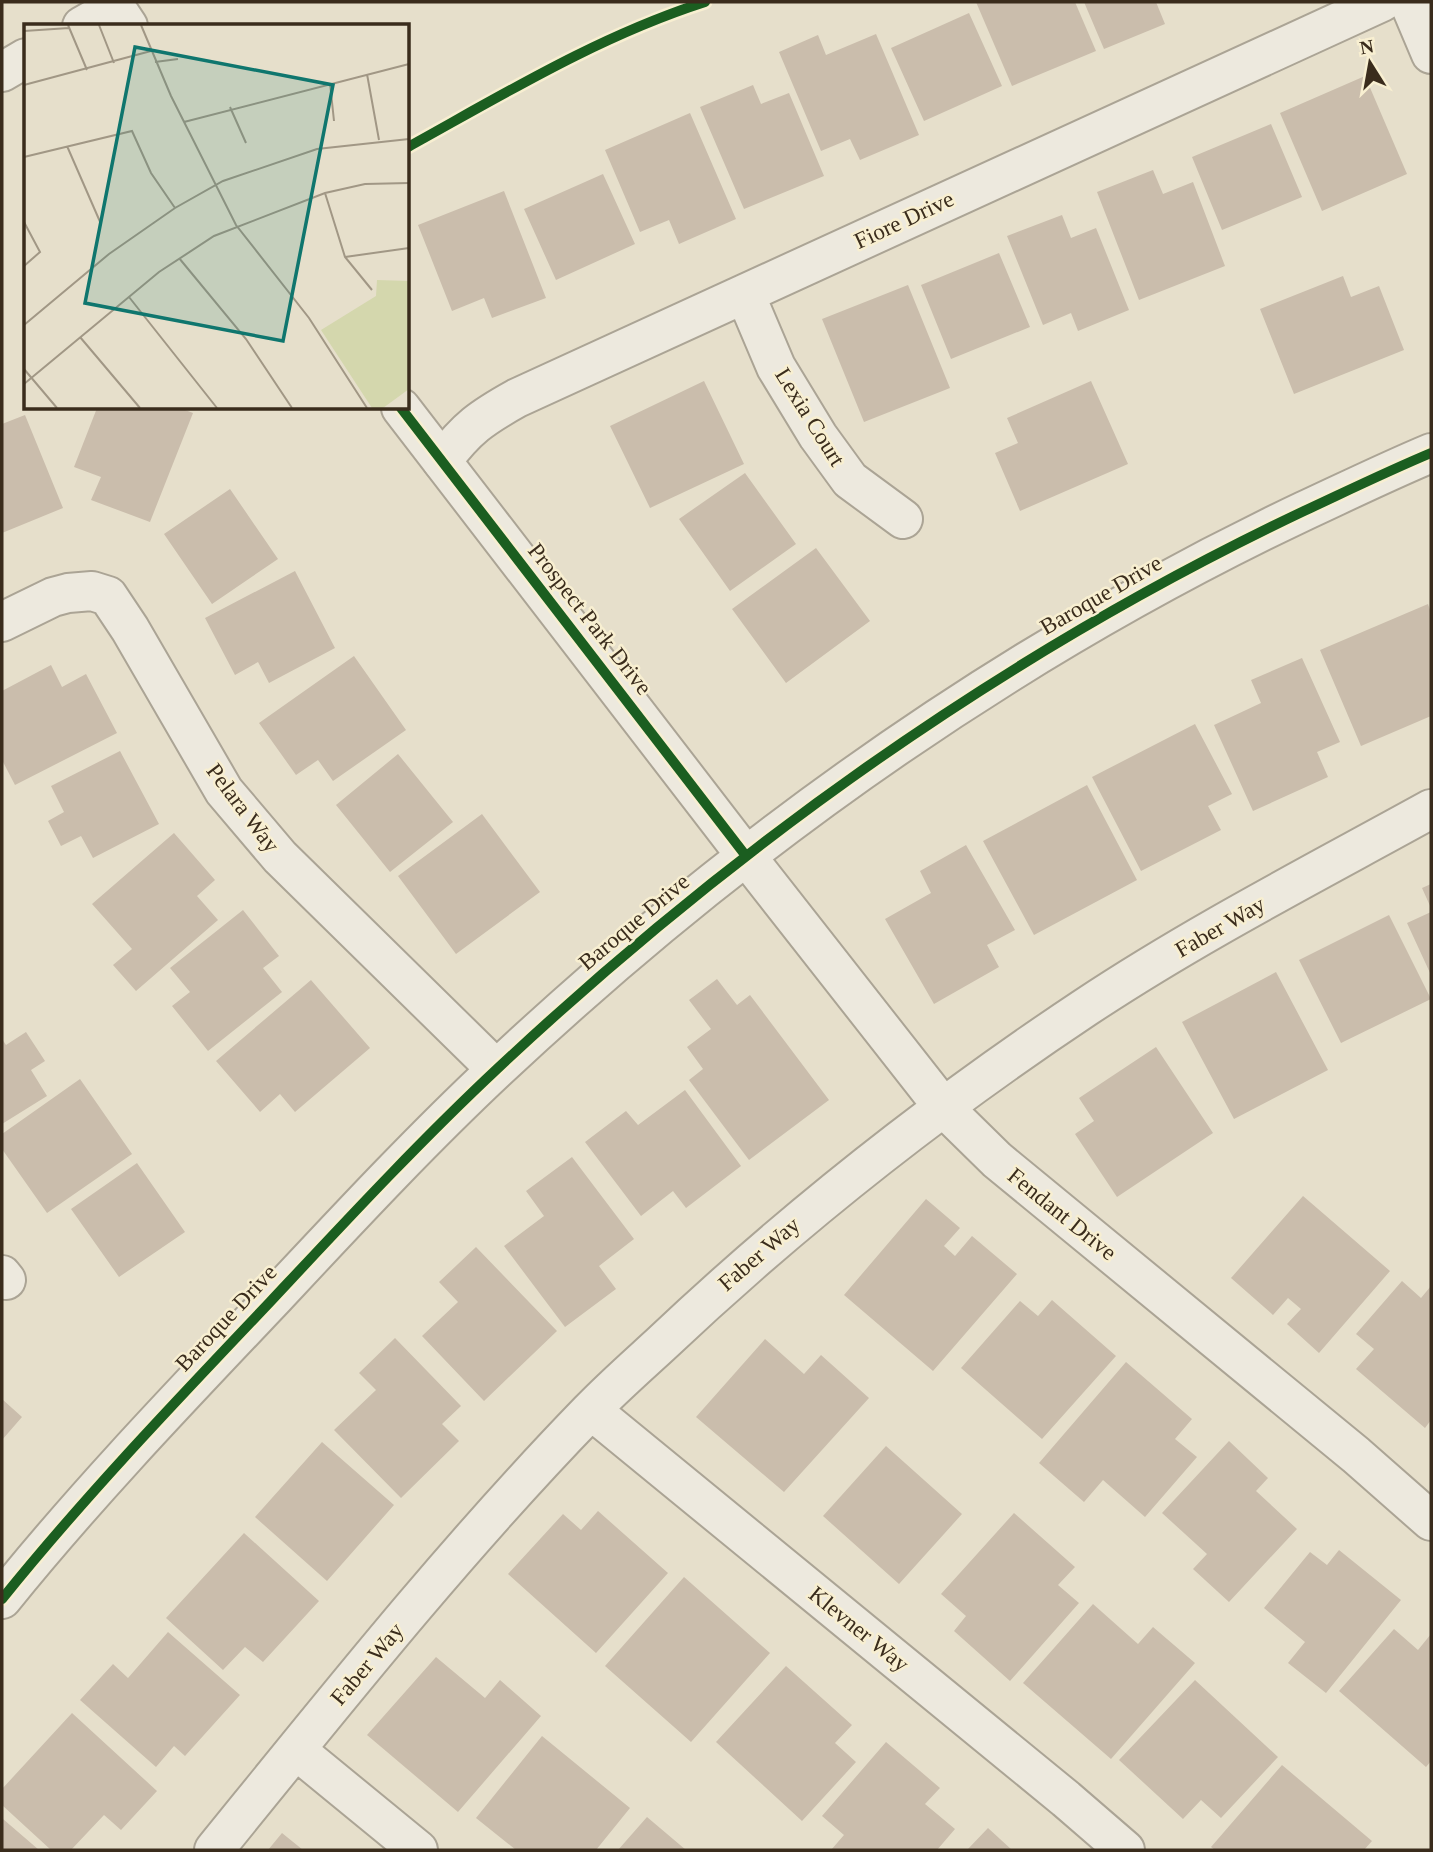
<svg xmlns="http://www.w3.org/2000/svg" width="1433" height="1852" font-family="Georgia,serif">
<rect width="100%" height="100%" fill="#e6dfcb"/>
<path fill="#cabdac" d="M976,2H1075L1096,51L1012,86Z
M1084,2H1156L1165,24L1104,49Z
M969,13L1002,86L924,121L891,48Z
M876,34L919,135L860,160L850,139L821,151L779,52L818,35L826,55Z
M1365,76L1407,174L1322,211L1280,113Z
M753,85L761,104L789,93L824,176L744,209L700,107Z
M690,113L736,219L679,244L669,220L640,232L605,150Z
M1271,124L1302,197L1222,230L1192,157Z
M1153,170L1163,194L1193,182L1225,266L1139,300L1097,192Z
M603,174L635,244L556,280L524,209Z
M504,191L546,298L492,318L484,298L452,311L418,225Z
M1062,215L1071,238L1096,228L1129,310L1078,331L1071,313L1043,325L1007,236Z
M999,253L1030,327L951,359L921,285Z
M1343,276L1351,297L1379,286L1404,350L1294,394L1260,309Z
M908,285L950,388L864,422L822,319Z
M704,381L744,464L650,508L610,426Z
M1091,381L1128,464L1020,511L995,453L1018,443L1007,418Z
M97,408H180L193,413L150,522L91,500L101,477L74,467Z
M25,415L63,508L2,533V424Z
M745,473L796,544L730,591L679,519Z
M230,489L278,559L212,604L164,534Z
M816,548L870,621L786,683L732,609Z
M295,571L335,648L269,683L258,662L235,675L205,618Z
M1428,604L1431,613V716L1361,746L1320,650Z
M354,656L406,730L333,781L318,760L296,775L259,723Z
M1302,658L1340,742L1317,752L1328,777L1253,811L1214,725L1261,703L1251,680Z
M51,665L62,687L86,674L117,733L15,785L2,760V691Z
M1195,724L1232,794L1208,806L1221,830L1141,871L1092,777Z
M120,751L159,824L93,858L81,836L61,846L48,821L64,812L51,786Z
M398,754L453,822L390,872L336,805Z
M1087,785L1137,880L1034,935L983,841Z
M482,814L540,892L456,954L398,876Z
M174,833L215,880L197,896L218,920L136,991L113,965L132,949L92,904Z
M966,845L1015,930L987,945L999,967L934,1004L885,919L931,893L920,871Z
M1431,884V908L1422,888Z
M243,910L279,956L263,968L282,992L208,1051L172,1006L190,992L170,968Z
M1431,912V975L1407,923Z
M1389,915L1431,999L1341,1043L1299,960Z
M1276,972L1328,1070L1234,1119L1182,1022Z
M717,979L737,1005L750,995L829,1100L749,1160L689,1080L703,1069L687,1047L711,1029L689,1000Z
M311,980L370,1048L295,1112L280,1094L260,1112L216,1061Z
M26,1032L45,1061L31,1070L47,1096L2,1124V1039L6,1045Z
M1156,1047L1213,1133L1117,1197L1075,1134L1094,1121L1079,1098Z
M80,1079L132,1154L47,1213L2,1149V1134Z
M685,1090L741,1166L686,1208L673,1191L641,1216L585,1142L626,1111L638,1125Z
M572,1157L634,1239L599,1266L616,1289L565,1327L504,1246L544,1216L526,1191Z
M137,1163L185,1232L119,1277L71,1209Z
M1303,1196L1390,1271L1319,1353L1287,1324L1301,1309L1288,1298L1273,1315L1231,1278Z
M926,1199L960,1228L944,1246L955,1256L972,1236L1017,1274L933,1371L844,1295Z
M476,1247L557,1331L484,1401L422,1336L458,1302L439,1282Z
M1402,1281L1421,1298L1431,1286V1420L1425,1428L1356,1369L1374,1349L1356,1334Z
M1052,1300L1116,1356L1042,1439L961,1368L1020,1301L1038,1316Z
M395,1338L461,1406L442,1424L459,1441L401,1498L334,1430L376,1390L359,1373Z
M765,1339L804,1374L821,1355L869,1398L784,1492L696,1417Z
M1126,1362L1192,1419L1175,1439L1197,1457L1145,1517L1103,1480L1084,1502L1039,1463Z
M2,1399L22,1417L2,1440Z
M1229,1441L1268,1478L1256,1491L1297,1529L1229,1602L1193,1569L1207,1554L1162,1513Z
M322,1442L394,1505L327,1581L255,1517Z
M886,1446L962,1514L899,1584L823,1516Z
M598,1511L668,1573L596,1653L508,1574L563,1514L581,1530Z
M1014,1513L1075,1567L1058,1585L1079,1603L1010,1681L954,1631L966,1616L941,1594Z
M244,1533L319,1601L263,1662L245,1647L223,1670L166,1618Z
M1339,1550L1401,1600L1326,1693L1288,1663L1305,1642L1264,1608L1310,1552L1327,1565Z
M684,1577L770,1653L691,1742L605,1666Z
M1093,1604L1138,1644L1153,1627L1195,1663L1111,1759L1023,1683Z
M1394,1629L1418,1650L1431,1634V1761L1426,1767L1339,1691Z
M168,1632L240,1695L185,1756L174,1746L156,1767L80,1700L113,1664L128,1678Z
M436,1657L485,1698L500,1680L541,1716L458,1812L367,1735Z
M786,1666L852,1725L835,1743L856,1762L802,1821L716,1742Z
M1195,1680L1278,1757L1221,1818L1201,1800L1183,1819L1119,1760Z
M72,1713L157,1791L121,1830L104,1815L71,1850H51L2,1805V1789Z
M542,1736L630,1808L596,1850H516L476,1818Z
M886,1742L940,1788L925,1804L955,1829L937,1850H831L844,1835L822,1816Z
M1282,1765L1372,1841L1364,1850H1215L1211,1847Z
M647,1817L686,1850H618Z
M3,1819L39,1850H2Z
M988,1828L1012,1850H967Z
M282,1833L303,1850H268Z"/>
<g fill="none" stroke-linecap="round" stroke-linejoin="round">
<g stroke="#aba495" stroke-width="42">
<path id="minor" d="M1409,2L1431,54
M82,26L116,7
M2,72L26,58
M745,294L776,367L818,436L850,480L903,519
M442,461C467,428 481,418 517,398L1382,2
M2,622L53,597L68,593L92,591L108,596L130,629L224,791L280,857L496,1069
M746,856L943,1107L997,1160L1356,1455L1431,1521
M2,1275L6,1280
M591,1410L1066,1799L1125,1850
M296,1750L418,1850
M214,1850C335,1701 455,1550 589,1412C611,1389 636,1367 660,1345C792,1220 934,1108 1086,1007C1196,934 1315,873 1431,809"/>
</g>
<g stroke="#aba495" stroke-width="42">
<path id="tertiary" d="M112,2L128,26
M401,408L746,856
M2,1599C86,1495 178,1399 270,1302C344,1223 418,1143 497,1069C737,844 1007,652 1304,511C1347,491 1388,471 1431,453"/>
</g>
<use href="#minor" stroke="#ede9de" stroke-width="38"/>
<use href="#tertiary" stroke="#ede9de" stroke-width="38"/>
<g stroke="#f8efd1" stroke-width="15">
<path id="cycleway" d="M408,147C504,94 599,36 705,2
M401,408L746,856
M2,1599C86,1495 178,1399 270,1302C344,1223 418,1143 497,1069C737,844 1007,652 1304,511C1347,491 1388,471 1431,453"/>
</g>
<use href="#cycleway" stroke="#1b5e20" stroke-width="10"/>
</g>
<g text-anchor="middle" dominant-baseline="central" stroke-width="5" stroke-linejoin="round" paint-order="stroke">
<g font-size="23" fill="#3a2c1c" stroke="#f8efd1">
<text transform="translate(904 220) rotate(-25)">Fiore Drive</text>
<text transform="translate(810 417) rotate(58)">Lexia Court</text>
<text transform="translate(1101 595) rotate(-30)">Baroque Drive</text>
<text transform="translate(590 619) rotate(52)">Prospect Park Drive</text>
<text transform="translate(243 808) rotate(53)">Pelara Way</text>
<text transform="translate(634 922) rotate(-40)">Baroque Drive</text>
<text transform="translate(1220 927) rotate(-30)">Faber Way</text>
<text transform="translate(1062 1214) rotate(39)">Fendant Drive</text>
<text transform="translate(759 1254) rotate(-41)">Faber Way</text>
<text transform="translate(226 1318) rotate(-47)">Baroque Drive</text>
<text transform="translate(859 1629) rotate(39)">Klevner Way</text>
<text transform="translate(367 1664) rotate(-50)">Faber Way</text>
</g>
</g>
<g transform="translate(24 24)">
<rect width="385" height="385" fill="#e6dfcb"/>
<path d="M353,256L385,257V365L359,384H348L297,306L352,272Z" fill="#d4d7ad"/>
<path fill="none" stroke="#a19785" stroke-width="2" d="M44,1L63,46M75,1L90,39M117,1L147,72L212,201L285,294L343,384M0,7L45,4M131,38L154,35M343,50L355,116M306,59L310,97M0,61L127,27M206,83L222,119M160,98L385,40M43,122L77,200M0,133L108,107L127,149L151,184M301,169L321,233L348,266M0,198L16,228L0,242M321,233L385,224M155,234L222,315L268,384M105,273L193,384M0,301L85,230L151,184L199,157L293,125L385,115M56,313L116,384M0,345L33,384M0,360L135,248L190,212L301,169L341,160L385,159"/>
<path fill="#0f766e" fill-opacity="0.15" stroke="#0f766e" stroke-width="3.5" d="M111,23L309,61L259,317L61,279Z"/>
<rect width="385" height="385" fill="none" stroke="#3a2c1c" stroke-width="3.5"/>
</g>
<rect width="1433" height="1852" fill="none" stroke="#3a2c1c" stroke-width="7"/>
<g transform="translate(1370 63) rotate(349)" stroke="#f8efd1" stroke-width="5" paint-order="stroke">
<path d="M0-5L12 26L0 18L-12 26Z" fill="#3a2c1c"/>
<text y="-10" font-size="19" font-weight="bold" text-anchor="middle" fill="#3a2c1c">N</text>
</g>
</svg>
